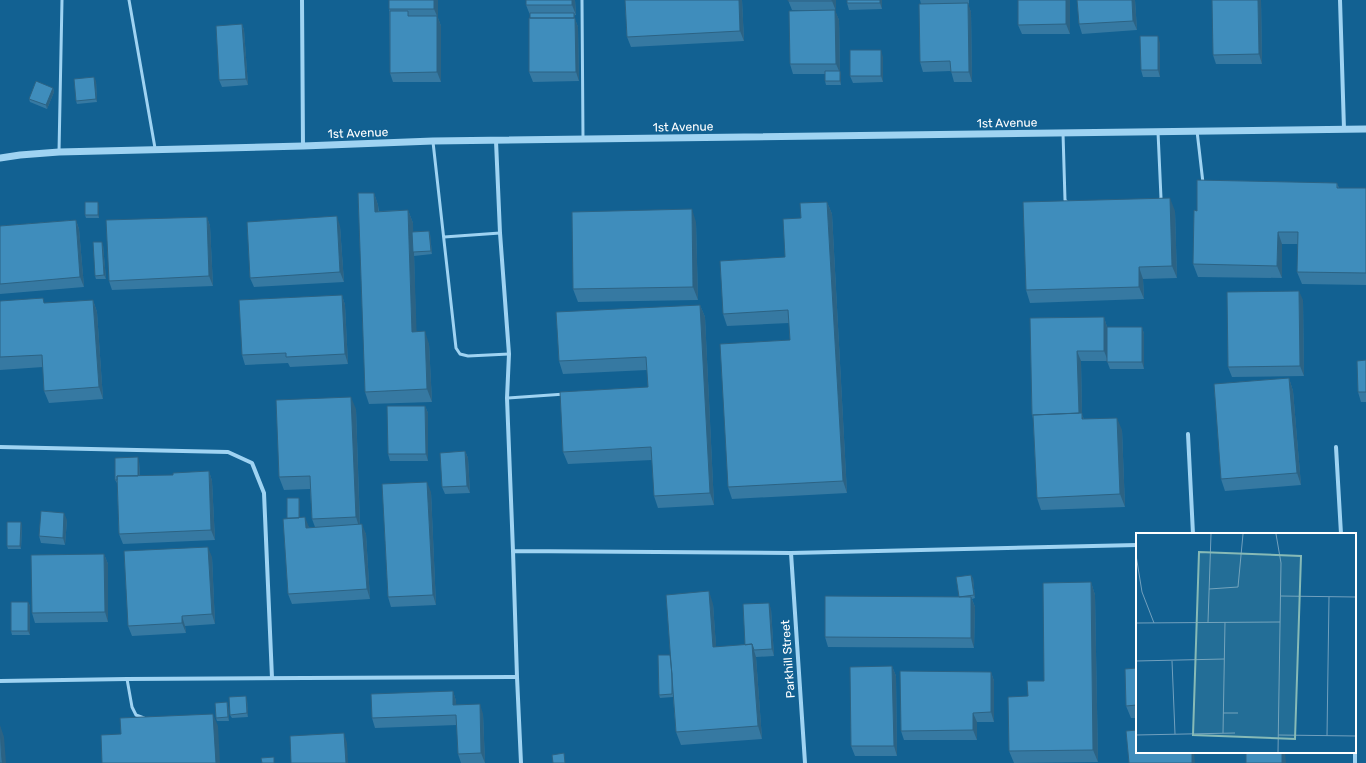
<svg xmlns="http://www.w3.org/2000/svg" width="1366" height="763" font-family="Rubik,sans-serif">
<rect width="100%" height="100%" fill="#126192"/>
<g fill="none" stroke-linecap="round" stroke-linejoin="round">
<path stroke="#9fd3f2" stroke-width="3" d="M129,0L155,148
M582,0L583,138
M1197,131L1203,183
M1158,132L1161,198L1158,202
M1063,133L1065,200L1069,204
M433,142L456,348L460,354L468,356L509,354
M59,152L62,0
M444,237L500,233
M507,398L565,394
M127,679L132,707L136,715L144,718"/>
<path stroke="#9fd3f2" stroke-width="4" d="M302,0L303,146
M1340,0L1344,129
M496,141L500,233L509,354L507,398L513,551L517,677L521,763
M1188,434L1193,534
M0,447L228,452L252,463L264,493L272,678
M1336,447L1341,534
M513,551L791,553L1137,545
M791,553L805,763
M0,681L127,679L517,677
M1355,752V763"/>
<path stroke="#9fd3f2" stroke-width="7" d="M0,158L20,155L59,152L303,146L433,141L1366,129"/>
</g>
<path fill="#3679a2" d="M389,0H438V18L441,26V82H393L390,73Z
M575,0L576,15H575V19L578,27L579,81L533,82L529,72L530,15L526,5Z
M625,0H742L744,41L631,47L627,37Z
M788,0H836L835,11L839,20L840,71L841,75V85H826L825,81V74H793L790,64L818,10H792Z
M882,0V9L849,10L847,3Z
M920,0H969V5H968L971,12L972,82H954L951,71L923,72L920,62L921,4Z
M1070,0V34H1022L1018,25Z
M1077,0H1135L1137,30L1082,34L1079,24Z
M1261,0L1262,64H1216L1213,55Z
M242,24L244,30L248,85L222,87L219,80Z
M1160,43V77H1143L1141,70Z
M883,57V82L853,83L850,76Z
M96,81L97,102L77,104L76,101Z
M53,88L54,92L47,109L30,102L29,99Z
M1337,183L1339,188H1366V285L1302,284L1297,272L1298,244H1282V278L1198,277L1193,264L1197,211Z
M374,193L378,205L379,211L408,210L413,223V232L429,231L430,234L432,254L414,256V253L416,331L429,344L432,402L369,404L365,392Z
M827,202L832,214L847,493L732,499L728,487L790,340L789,323L727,326L723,314L785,257L801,218Z
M99,206V218H86L85,215Z
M1175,211L1177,278L1143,279L1144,299L1030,303L1026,290Z
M207,217L210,226L213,286L112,290L109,281Z
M76,220L79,229L84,287L0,294V226Z
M696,222L698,300L578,302L573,289Z
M340,226L344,282L254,287L250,278Z
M103,245L106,279H96L95,276Z
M342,295L345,305L348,364L290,367L288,363L245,365L242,355Z
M93,300L97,312L103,399L49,403L44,391L43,367L0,370V301L45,303Z
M1303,300L1304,376L1232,377L1228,367Z
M700,305L705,317L714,505L658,508L654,496L652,460L568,464L563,452L648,387L647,370L563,374L559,361Z
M1104,317L1107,327V338L1142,327L1144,334V369H1110L1107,361H1081L1082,415L1084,419L1122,430L1125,507L1041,510L1037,498L1033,419L1032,415L1030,318Z
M1366,360V402H1361L1358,392Z
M1289,378L1293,391L1301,485L1225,491L1221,479Z
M425,406L428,413V461H390L388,454Z
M356,409L360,524L366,534L370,599L292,604L288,594L300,502V517L309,527V528L315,527L312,519L310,489L284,490L279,477Z
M465,451L468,458L470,493L445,494L442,487Z
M139,461L140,476L173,475L209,471L212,481L215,540L123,544L119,534L117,483L115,480Z
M431,492L436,605L391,607L388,597Z
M67,520L65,545L41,543L39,536Z
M22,525L21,549H8L7,546Z
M104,554L108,564V622L35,623L32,613Z
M212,557L215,624L185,626L186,633L132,636L128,626Z
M973,578L975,598L972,599L975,607L974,648L828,647L825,637L959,597Z
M1091,582L1095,595L1098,762L1014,763L1009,751L1028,696L1044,681Z
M28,602L30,606V635H12L11,631Z
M713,604L716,647L745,645L771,609L774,656L756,657L762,739L681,745L676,732L673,697L660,698L659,695L670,655Z
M892,666L896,676L897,756H855L851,746Z
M1137,668V718H1131L1126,706Z
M991,672L994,681V722H977V740H904L901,731Z
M453,691L456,701V705L483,714L485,763H461L458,754L457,725L375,728L372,718Z
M247,699L248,717L232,718L230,715Z
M227,702L228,705L229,721H217L216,718Z"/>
<path fill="#2c6384" d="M434,0H438V18L441,26V82L437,72V16L434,9Z
M572,0H575L576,15L572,5Z
M739,0H742L744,41L740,31Z
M832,0H836V11L832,1Z
M880,0H882V9L880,3Z
M1066,0H1070V34L1066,24Z
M1132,0H1135L1137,30L1133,21Z
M1258,0H1261L1262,64L1259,54Z
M968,3L971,12L972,82L969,72Z
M835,10L839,20L840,73L836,64Z
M574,13L575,16V19L578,27L579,81L576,72Z
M242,24L244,30L248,85L246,79Z
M1158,36L1160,43V77L1158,70Z
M881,50L883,57V82L881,76Z
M840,71L841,75V85L840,81Z
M94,77L96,81L97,102L96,99Z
M53,88L54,92L47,109L46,105Z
M374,193L378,205L379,224L375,212Z
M1170,198L1175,211L1177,278L1172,266Z
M98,202L99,206V218L98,215Z
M827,202L832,214L847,493L843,481Z
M692,209L696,222L698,300L693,287Z
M408,210L413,223L417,344L412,332Z
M337,216L340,226L344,282L340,272Z
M207,217L210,226L213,286L209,276Z
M76,220L79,229L84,287L80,277Z
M429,231L430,234L432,254L431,251Z
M1278,232L1282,244V278L1277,266Z
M102,242L103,245L106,279L104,275Z
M1139,267L1143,279L1144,299L1139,287Z
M1299,291L1303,300L1304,376L1300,366Z
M342,295L345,305L348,364L345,354Z
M93,300L97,312L103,399L99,387Z
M700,305L705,317L714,505L710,493Z
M1104,317L1107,327L1108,361L1104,351Z
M1142,327L1144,334V369L1142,362Z
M425,331L429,344L432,402L427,389Z
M1077,351L1081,361L1082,415L1086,426L1079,414Z
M1289,378L1293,391L1301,485L1297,473Z
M351,397L356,409L360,530L356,517Z
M425,406L428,413V461L426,454Z
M1117,418L1122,430L1125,507L1120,494Z
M465,451L468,458L470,493L467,486Z
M138,457L139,461L140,483L138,479Z
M209,471L212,481L215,540L211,530Z
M427,482L431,492L436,605L433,595Z
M299,498L300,502V525L299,522Z
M64,513L67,520L65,545L63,538Z
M305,517L309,527V538L306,528Z
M21,522L22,525L21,549L20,546Z
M362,524L366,534L370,599L367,589Z
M208,547L212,557L215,624L212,614Z
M104,554L108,564V622L105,612Z
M971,575L973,578L975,598L974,595Z
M1091,582L1095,595L1098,762L1093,750Z
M709,591L713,604L717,659L713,647Z
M971,597L975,607L974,648L971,638Z
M28,602L30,606V635L28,631Z
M769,603L771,609L774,656L772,649Z
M182,616L185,626L186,633L182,623Z
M752,644L756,657L762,739L758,726Z
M892,666L896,676L897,756L894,746Z
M991,672L994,681V722L991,712Z
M453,691L456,701L457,715L453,705Z
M246,696L247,699L248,717L247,713Z
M227,702L228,705L229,721L228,717Z
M480,704L483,714L485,763L481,753Z
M973,713L977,722V740L973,730Z
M213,714L218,726L220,763H216Z
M0,725L4,737L6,763H2Z
M344,733L347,743L348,763H346Z
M1192,752H1194L1195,763H1192Z
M1282,752H1285L1286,763H1282Z"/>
<path fill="#3f8dbc" stroke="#2c6384" d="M389,0H434V9H389Z
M526,0H572V5H526Z
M625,0H739L740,31L627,37Z
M788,0H832V1H788Z
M847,0H880V3H847Z
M1018,0H1066V24L1018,25Z
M1077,0H1132L1133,21L1079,24Z
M1212,0H1258L1259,54L1213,55Z
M968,3L969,72H951L950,61L920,62L919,4Z
M835,10L836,64H790L789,11Z
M390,11H408V16H437V72L390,73Z
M530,13H574V18H530Z
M529,18H575L576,72H529Z
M242,24L246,79L219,80L216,26Z
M1140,36H1158V70H1141Z
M850,50H881V76H850Z
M825,71H840V81H825Z
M94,77L96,99L76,101L74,79Z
M36,81L53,88L46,105L29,99Z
M1197,180L1337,183V188H1366V273L1297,272L1298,232H1278L1277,266L1193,264L1194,210L1197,211Z
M358,193H374L375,212L408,210L412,332L425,331L427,389L365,392Z
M1170,198L1172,266L1139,267V287L1026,290L1023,202Z
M85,202H98V215H85Z
M827,202L843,481L728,487L720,344L790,340L788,310L723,314L720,261L785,257L783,219L801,218L800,203Z
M692,209L693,287L573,289L572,212Z
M337,216L340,272L250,278L247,222Z
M207,217L209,276L109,281L106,220Z
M76,220L80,277L0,284V226Z
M429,231L431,251L413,252L412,232Z
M93,242H102L104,275L95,276Z
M1299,291L1300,366L1228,367L1227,292Z
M342,295L345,354L286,357V353L242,355L239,300Z
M43,298L44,303L93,300L99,387L44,391L42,355L0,357V301Z
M700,305L710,493L654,496L651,447L563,452L560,392L648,387L646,357L559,361L556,312Z
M1104,317V351H1077L1079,413L1032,415L1030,318Z
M1107,327H1142V362H1107Z
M1366,360V392H1358L1357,361Z
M1289,378L1297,473L1221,479L1214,384Z
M351,397L356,517L312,519L310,476L279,477L276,400Z
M387,406H425L426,454H388Z
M1082,413V419L1117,418L1120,494L1037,498L1033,415Z
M465,451L467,486L442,487L440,453Z
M138,457V476H117V480H115V458Z
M209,471L211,530L119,534L117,476L173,475V473Z
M427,482L433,595L388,597L382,484Z
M287,498H299V518H287Z
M41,511L64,513L63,538L39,536Z
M305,517L306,528L362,524L367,589L288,594L283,519Z
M7,522H21L20,546H7Z
M208,547L212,614L182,616V623L128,626L124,551Z
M104,554L105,612L32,613L31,555Z
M971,575L974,595L959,597L956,577Z
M1091,582L1093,750L1009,751L1008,697L1028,696L1027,681H1044L1043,583Z
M709,591L713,647L752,644L758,726L676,732L666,595Z
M825,596L971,597V638L825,637Z
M11,602H28V631H11Z
M769,603L772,649L754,650L752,644L745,645L743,604Z
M658,655H670L672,674V694L659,695Z
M892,666L894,746H851L850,667Z
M1137,668V705L1126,706L1125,669Z
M900,671L991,672V712L973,713V730L901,731Z
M453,691V705L480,704L481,753L458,754L456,715L372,718L371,694Z
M246,696L247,713L230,715L229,697Z
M227,702L228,717L216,718L215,703Z
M213,714L216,763H102L101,735L121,734L120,718Z
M0,727L2,763H0Z
M1137,730V752H1192V763H1129L1126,731Z
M344,733L346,763H291L290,736Z
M1246,752H1282V763H1246Z
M564,753L565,763H553L552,755Z
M274,757V763H262L261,758Z"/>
<g text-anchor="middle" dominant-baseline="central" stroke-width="3" stroke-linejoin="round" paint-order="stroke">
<g font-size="12" fill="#fff" stroke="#126192">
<text transform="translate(1007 123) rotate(-1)">1st Avenue</text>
<text transform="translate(683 127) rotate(-1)">1st Avenue</text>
<text transform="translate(358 133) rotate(-2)">1st Avenue</text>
<text transform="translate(788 659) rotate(-94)">Parkhill Street</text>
</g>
</g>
<g transform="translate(1136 533)">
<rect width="220" height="220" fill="#126192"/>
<path fill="none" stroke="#71a0be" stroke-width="1" d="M140,1L145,30L142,219M0,22L6,59L18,90M73,56L102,54L107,1M144,63L220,64M72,89L75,1M0,90L144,89M0,128L88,126M36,128L39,201M87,180H102M87,200L89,89M0,202L99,200M142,202L220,203M191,203L193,64"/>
<path fill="#87bab6" fill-opacity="0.15" stroke="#87bab6" stroke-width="2" d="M63,19L165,23L159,206L57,202Z"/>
<rect width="220" height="220" fill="none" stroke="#fff" stroke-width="2"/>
</g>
</svg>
